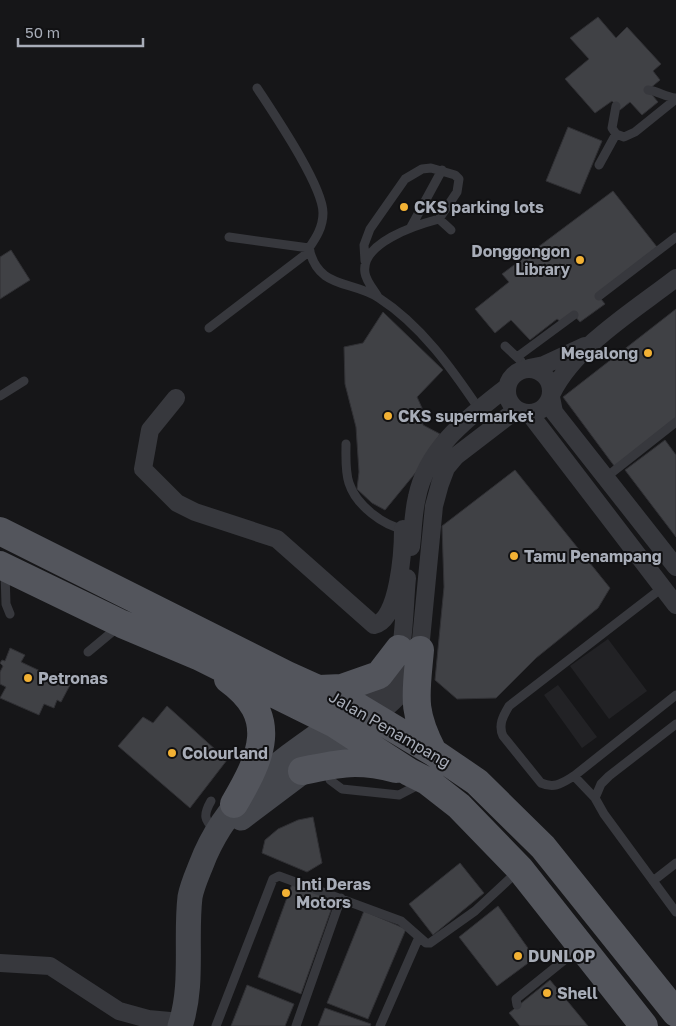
<svg xmlns="http://www.w3.org/2000/svg" width="676" height="1026" font-family="'Golos Text',sans-serif">
<rect width="100%" height="100%" fill="#161618"/>
<path fill="#222225" d="M608,639L647,691L609,719L570,666Z
M558,685L597,737L582,748L544,695Z"/>
<path fill="#404145" stroke="#303034" d="M598,17L616,38L627,27L661,64L653,71L660,80L648,90L658,102L642,115L630,102L620,110L612,101L595,113L565,79L589,59L570,38Z
M568,127L602,141L580,194L546,181Z
M613,191L657,247L597,294L605,304L580,322L572,313L561,322L557,319L530,340L511,320L495,333L475,309L509,282L502,274Z
M11,250L30,280L0,299V257Z
M676,309V419L615,467L563,397Z
M383,312L443,370L417,397L422,408L423,425L440,434L417,471L385,510L372,503L357,489L359,472L356,427L345,384L344,347L363,343Z
M665,440L676,455V537L625,470Z
M515,470L610,588L598,608L536,658L496,698L457,699L435,680L444,587L442,526Z
M10,648L25,655L21,662L70,685L61,702L57,700L54,708L44,704L39,715L0,698L6,687L0,684V672L3,666L0,663L2,660L5,661Z
M167,706L227,760L190,808L118,746L143,717L153,723Z
M313,817L322,863L307,872L262,853L265,840L278,829L298,820Z
M460,863L484,893L433,935L409,904Z
M292,884L335,899L301,994L258,977Z
M498,906L535,958L497,986L459,937Z
M364,911L406,929L368,1019L327,1003Z
M550,980L588,1026H520L509,1013Z
M247,985L294,1004L285,1026H231Z
M325,1008L371,1024L370,1026H318Z"/>
<g fill="none" stroke-linecap="round" stroke-linejoin="round">
<path stroke="#37383d" stroke-width="9" d="M257,88C274,114 323,186 323,213C323,227 316,238 309,248C318,290 352,280 379,298C421,325 452,369 479,409
M648,90C658,91 665,97 676,98
M616,106L612,128L616,134L624,137L635,132L676,99
M599,165L616,134
M411,227L442,170
M229,237L309,248
M365,261L364,245L370,229L405,179L422,169L431,168L455,175L459,179L457,192L439,219
M599,296L676,237
M378,297C374,290 366,281 365,273C360,243 416,225 439,219L451,230
M209,328L310,251
M505,346L521,361
M517,357L574,315
M0,396L24,381
M346,444C346,457 345,471 349,483C356,505 383,526 406,530
M605,478L676,422
M5,573L6,604L10,614
M662,588L509,706C503,716 498,725 503,736L541,783C555,789 562,783 574,776L676,695
M88,652L118,627
M676,724L609,776L601,784L595,798L604,814L676,912
M328,768L330,780L342,789L399,795L422,783
M574,776L595,798
M211,801C203,815 204,820 215,830
M653,881L676,863
M517,1005L516,999L578,949
M216,1026L273,879L279,876L401,921L426,943H430L475,911L517,872
M296,1026L341,898
M380,1026L419,937"/>
<path stroke="#37383d" stroke-width="18" d="M529,368L544,365L585,346
M507 391a22 22 0 1 1 44 0a22 22 0 1 1-44 0Z
M552,393C575,346 636,309 676,278
M551,397L554,412L676,567
M176,398L150,430L143,469L177,503L195,512L277,539L374,625C399,621 403,549 403,529
M529,413L676,605
M411,547C413,531 413,513 417,497C427,447 469,417 507,387
M358,707C370,699 386,691 393,677C405,651 404,607 407,578
M375,717C405,694 409,686 420,650L434,506L440,484L446,468L456,456L516,410
M0,963L50,966L119,1011L148,1019L181,1022"/>
<path stroke="#45474d" stroke-width="25" d="M241,818L367,723
M180,1026C194,985 185,939 190,897C192,886 197,875 201,865C229,791 288,757 350,713"/>
<path stroke="#53555c" stroke-width="28" d="M0,531L287,675L358,707L433,752L477,782L543,847L676,1013
M0,565L122,624L198,656L335,724L409,772L427,781L459,806L520,869L644,1026
M420,650C416,695 411,710 433,752
M228,679C281,717 261,758 234,804
M319,689L342,688L379,675L399,649
M302,771C340,763 358,759 396,769"/>
</g>
<g fill="#f2b134" stroke="#111113" stroke-width="2">
<circle cx="404" cy="207" r="5"/>
<circle cx="580" cy="260" r="5"/>
<circle cx="648" cy="353" r="5"/>
<circle cx="388" cy="416" r="5"/>
<circle cx="514" cy="556" r="5"/>
<circle cx="28" cy="678" r="5"/>
<circle cx="172" cy="753" r="5"/>
<circle cx="286" cy="893" r="5"/>
<circle cx="518" cy="956" r="5"/>
<circle cx="547" cy="993" r="5"/>
</g>
<g text-anchor="middle" dominant-baseline="central" stroke-width="4" stroke-linejoin="round" paint-order="stroke">
<g font-size="16" font-weight="bold" fill="#a8adb8" stroke="#111113" text-anchor="start">
<text x="414" y="207">CKS parking lots</text>
<text x="570" y="251" text-anchor="end">Donggongon<tspan x="570" dy="18">Library</tspan></text>
<text x="638" y="353" text-anchor="end">Megalong</text>
<text x="398" y="416">CKS supermarket</text>
<text x="524" y="556">Tamu Penampang</text>
<text x="38" y="678">Petronas</text>
<text x="182" y="753">Colourland</text>
<text x="296" y="884">Inti Deras<tspan x="296" dy="18">Motors</tspan></text>
<text x="528" y="956">DUNLOP</text>
<text x="557" y="993">Shell</text>
</g>
<g font-size="16" fill="#a8adb8" stroke="#111113">
<text transform="translate(390 729) rotate(30)">Jalan Penampang</text>
</g>
</g>
<path d="M18 38v8h125v-8" fill="none" stroke="#a8adb8" stroke-width="2.5"/>
<text x="25" y="38" font-size="15" fill="#a8adb8" stroke="#111113" stroke-width="4" paint-order="stroke">50 m</text>
</svg>
